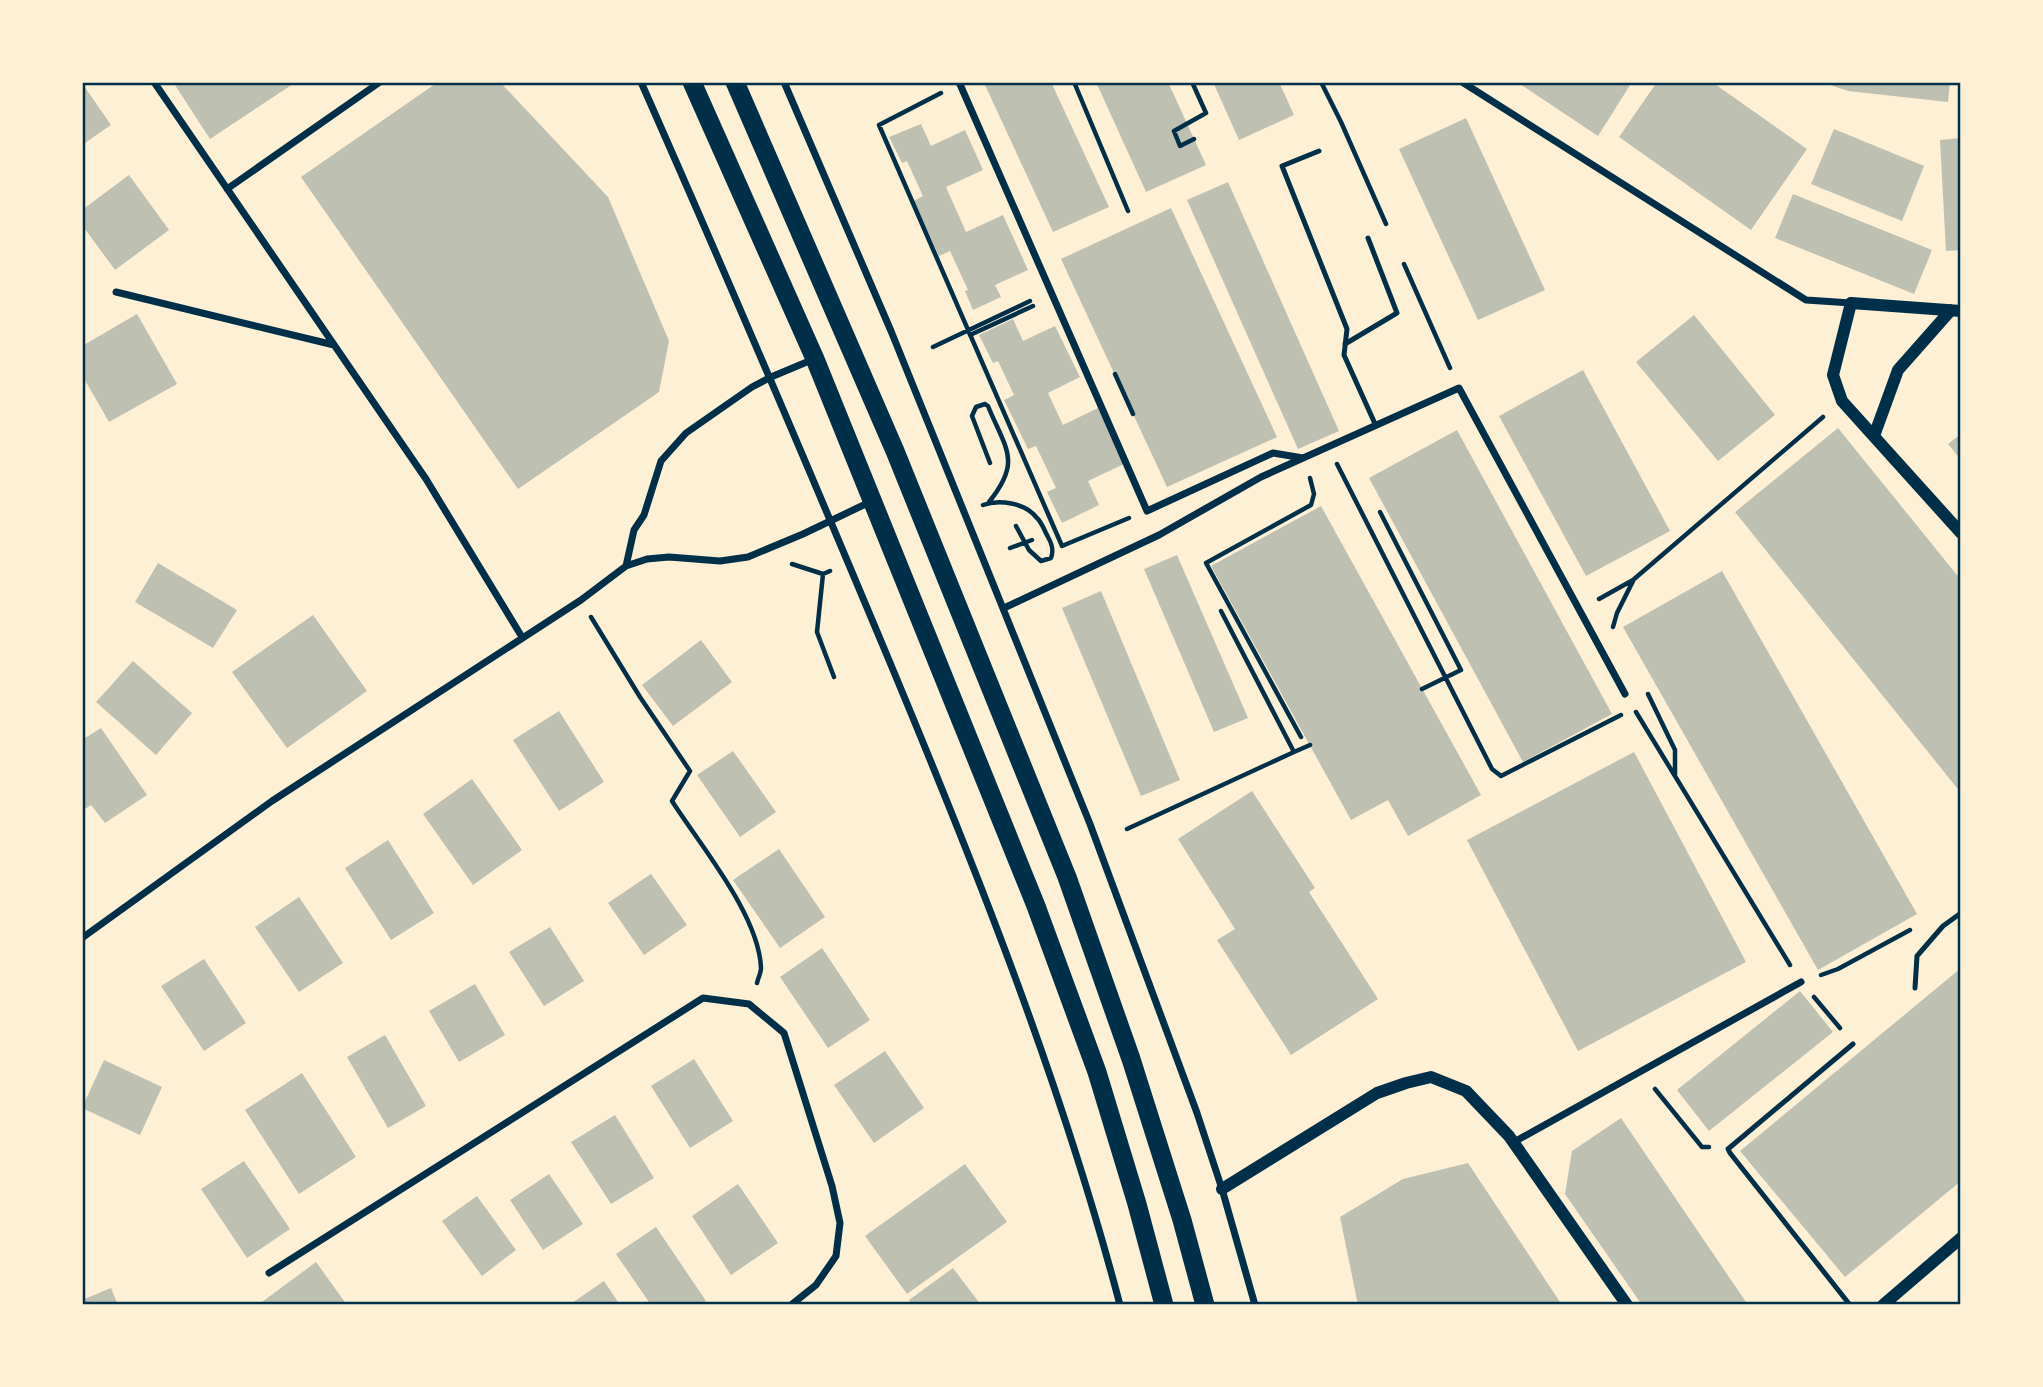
<svg xmlns="http://www.w3.org/2000/svg" width="2043" height="1387" font-family="'Nunito Sans',sans-serif">
<rect width="100%" height="100%" fill="#fdf0d5"/>
<path fill="#bec0b2" d="M173,82H296L210,139Z
M438,82H500L608,197L669,341L659,392L518,489L301,177Z
M990,82H1051L1109,207L1053,232L985,85Z
M1096,82H1168L1206,165L1146,192Z
M1213,82H1279L1294,115L1239,140Z
M1521,82H1632L1598,136L1520,84Z
M1657,82H1712L1807,149L1751,230L1619,137Z
M1822,82H1950L1948,102L1848,91Z
M82,83L111,125L82,145Z
M1466,118L1545,290L1478,320L1399,149Z
M921,124L931,146L965,130L983,170L946,187L966,232L1003,215L1028,270L995,285L1001,297L973,310L965,291L968,290L950,251L939,256L914,201L923,196L907,161L902,163L889,137Z
M1834,129L1924,166L1902,221L1811,184Z
M1961,138V250L1946,251L1940,140Z
M129,175L169,230L115,270L82,225V210Z
M1228,182L1339,431L1298,449L1187,200Z
M1793,194L1932,250L1914,294L1775,238Z
M1171,208L1277,437L1167,487L1061,259Z
M137,314L177,384L109,422L82,375V346Z
M1694,315L1775,415L1718,461L1636,362Z
M1013,319L1023,341L1055,326L1080,377L1048,393L1063,425L1098,408L1124,464L1088,481L1099,505L1062,523L1047,492L1056,488L1036,446L1028,449L1004,400L1014,395L998,361L993,363L979,335Z
M1583,370L1670,531L1586,576L1499,416Z
M1838,428L1961,580V793L1735,512Z
M1457,430L1612,714L1523,762L1369,478Z
M1961,434V460L1948,444Z
M1321,506L1481,795L1408,836L1388,800L1351,820L1211,566Z
M1177,555L1248,718L1214,732L1144,569Z
M158,563L237,610L213,648L135,602Z
M1722,571L1917,914L1818,970L1623,627Z
M1101,591L1180,780L1141,796L1062,608Z
M313,615L367,691L287,748L232,672Z
M701,640L732,682L673,726L642,685Z
M133,661L192,713L156,755L96,702Z
M559,711L604,782L559,811L513,740Z
M101,728L147,795L105,823L91,805L82,811V740Z
M733,751L776,812L740,837L697,775Z
M1634,752L1746,962L1578,1051L1467,840Z
M472,779L522,850L473,885L423,814Z
M1252,791L1315,888L1309,892L1378,999L1291,1055L1217,940L1235,929L1178,839Z
M388,840L434,913L391,940L345,868Z
M779,849L825,917L780,948L733,880Z
M651,874L687,925L644,955L608,903Z
M299,897L343,963L299,992L255,927Z
M550,927L584,981L544,1006L509,952Z
M822,948L870,1020L828,1048L780,977Z
M204,959L246,1023L204,1051L161,986Z
M1961,968V1181L1845,1277L1740,1151Z
M475,984L505,1035L459,1062L429,1011Z
M1800,991L1833,1032L1709,1131L1677,1090Z
M385,1035L426,1106L388,1128L347,1057Z
M885,1051L924,1108L874,1143L834,1085Z
M694,1059L733,1121L690,1148L651,1086Z
M104,1060L162,1087L140,1135L82,1108Z
M302,1073L356,1157L299,1194L245,1110Z
M615,1115L654,1178L611,1204L571,1142Z
M1621,1118L1748,1305H1642L1565,1194L1572,1151Z
M244,1161L290,1229L247,1258L201,1189Z
M1468,1163L1562,1305H1358L1340,1217L1403,1179Z
M965,1164L1007,1222L907,1294L865,1236Z
M549,1174L583,1224L543,1250L510,1200Z
M738,1184L778,1243L731,1275L692,1216Z
M477,1196L516,1250L482,1276L442,1221Z
M656,1227L706,1301L700,1305H651L616,1254Z
M316,1262L347,1305H258Z
M953,1268L981,1305H912L909,1300Z
M604,1281L620,1305H569Z
M111,1288L118,1305H82V1300Z"/>
<g fill="none" stroke-linecap="round" stroke-linejoin="round">
<path stroke="#003049" stroke-width="4.5" d="M1074,82L1128,211
M1192,82L1206,113L1174,131L1180,146L1194,139
M1321,82L1341,122L1386,224
M941,93L879,125L1062,546L1129,518
M1404,264L1450,368
M970,335L1033,306
M933,347L1030,301
M1115,374L1133,414
M1337,464L1492,769L1501,776L1621,715
M989,502C1022,461 1006,450 988,406L985,404L976,407L972,416L990,463
M983,505C999,499 1025,503 1036,517C1042,522 1044,530 1048,537C1052,544 1054,550 1051,558L1041,561L1029,550L1016,526
M1380,512L1461,670L1422,689
M1010,548L1032,540
M792,564L823,574L830,571
M823,574L817,632L834,677
M1599,599L1633,580L1823,417
M591,617L640,697L690,771L672,801C700,845 759,915 761,968C761,973 758,978 757,983
M1613,627L1617,613L1633,581
M1648,694L1675,750V776
M1636,712L1790,965
M1301,737L1206,563L1311,505L1314,494L1310,478
M1294,752L1310,745
M1127,829L1294,752L1221,611
M1821,975L1838,969L1910,930
M1814,997L1840,1028
M1655,1089L1702,1147H1709"/>
<path stroke="#003049" stroke-width="5" d="M1319,151L1282,166L1347,329L1344,355L1376,426
M1345,344L1397,313L1368,238
M1915,988L1917,956L1943,926L1961,913
M1850,1305L1730,1153L1728,1149L1853,1044"/>
<path stroke="#003049" stroke-width="7" d="M154,82L426,479L522,637
M641,82C725,272 806,462 886,653C975,866 1061,1081 1120,1305
M784,82L891,331L1090,824L1197,1113L1222,1189L1255,1305
M959,82L1147,511L1273,453L1303,458
M1462,82L1806,300L1851,303
M227,189L380,82
M116,292L334,345
M626,566L634,530L644,515L661,461L686,433L752,387L771,377L814,359
M1004,608L1159,535L1261,477L1459,388L1625,694
M82,938L272,801L581,600L626,566L647,559L669,557L720,561L748,557L803,534L872,501
M1514,1142L1801,982
M269,1273L703,998L749,1004L784,1033L832,1186L840,1223L836,1256L816,1285L791,1305"/>
<path stroke="#003049" stroke-width="12" d="M1961,311L1851,303L1833,375L1842,401L1961,533
M1874,436L1898,370L1951,310
M1222,1189L1377,1093L1406,1083L1431,1077L1466,1091L1509,1136L1627,1305
M1883,1305L1961,1238"/>
<path stroke="#003049" stroke-width="19" d="M692,82L815,359L1036,906L1097,1072L1137,1204L1164,1305
M735,82L895,451L1067,877L1131,1059L1182,1220L1205,1305"/>
</g>
<rect width="2043" height="1387" fill="none" stroke="#fdf0d5" stroke-width="168"/>
<rect x="84" y="84" width="1875" height="1219" fill="none" stroke="#003049" stroke-width="2.5"/>
</svg>
